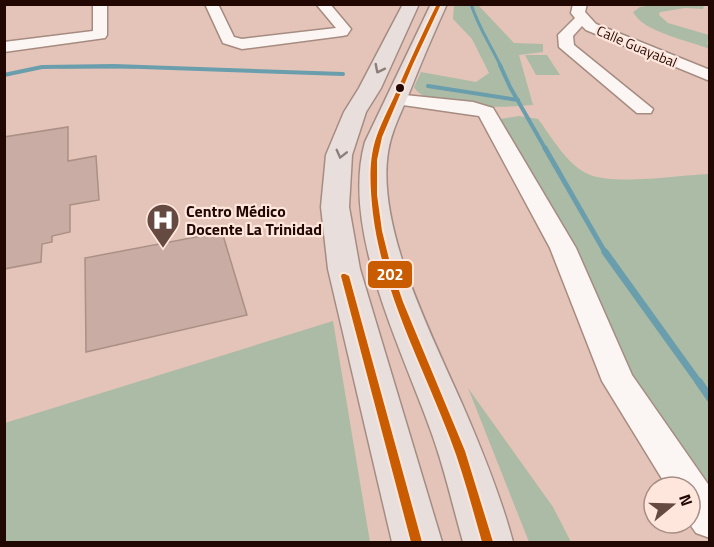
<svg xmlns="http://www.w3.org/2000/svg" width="714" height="547" font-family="'Titillium Web',sans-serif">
<rect width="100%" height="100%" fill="#e4c4b8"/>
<path fill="#abbba6" d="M454,5H478L514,43L543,44V52L519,55L533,105C507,107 428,112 414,87L421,72L476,82L489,73L472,39L453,19Z
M652,5H704L703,9L685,8L660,12L659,15L668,23L709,35L707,44H709V49C689,40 644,33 633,12L640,7Z
M525,55H547L560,75H536Z
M519,116L538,119C552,137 566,164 588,174C614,186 679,175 709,174V506L634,390L500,119Z
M333,321L370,542H5V423Z
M468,388L553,507L571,542H529Z"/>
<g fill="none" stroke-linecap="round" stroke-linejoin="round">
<path stroke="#6a9ead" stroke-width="3" d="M471,4C478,27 491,45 501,67
M60,67H135"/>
<path stroke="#6a9ead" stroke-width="4" d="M500,65L510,87L546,150
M4,75L42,67L114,66L343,74
M428,86L518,100"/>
<path stroke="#6a9ead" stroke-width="5" d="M545,148L606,254"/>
<path stroke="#6a9ead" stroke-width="7" d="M605,252L700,384"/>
<path stroke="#6a9ead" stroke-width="8" d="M699,382L710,398"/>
</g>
<path fill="#c9aca3" stroke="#ab9086" stroke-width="1.5" d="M68,127V161L96,156L99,200L70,205V232L52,236V242L42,244L41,262L4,269V137Z
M222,232L247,315L86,352L85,258Z"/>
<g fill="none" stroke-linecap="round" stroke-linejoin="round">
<g stroke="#a68b81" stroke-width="3">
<path id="minor" d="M93,4H107V35L105,38L4,52V42L93,31Z
M205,4H218L234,37L242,39L336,28L316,4H330L351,29L347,35L342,36L242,49L223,43Z
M573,4H587L585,12L596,24L710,70V81L586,30L582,26L573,36L574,45L653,109L651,113H637L559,47L558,35L575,18L571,13Z
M395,94L473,102L493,108L576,248L632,375L710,487V538L696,533L689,523L690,487H667L602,381L550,248L479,116L389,103L386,99L389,95Z"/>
</g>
<g stroke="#a58c83" stroke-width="3">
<path id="major" d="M403,4H419L381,88L366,112L352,155L349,207L360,269L442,542H392L328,269L321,207L326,155L344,112L359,88Z
M431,4H447C433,35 420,65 408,96C400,115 391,132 388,152C376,229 433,337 463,406C482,450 501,497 513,542H463C453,507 445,471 433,437C404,353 340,231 365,142Z"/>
</g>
<use href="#minor" fill="#fbf6f4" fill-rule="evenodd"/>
<use href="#major" fill="#e8dedb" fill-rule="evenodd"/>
<g stroke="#fee6dd" stroke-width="4">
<path id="bus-1" d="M437,4H441L413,64L382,137L377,160V195L382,231L391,267L403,302L465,451L493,542H482C472,507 463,472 450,438C422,364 383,293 373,214C371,195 369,174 372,155C375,134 386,115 395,95C408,65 422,34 437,4Z
M342,274H345L349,276L422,542H411L341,276Z"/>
</g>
<use href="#bus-1" fill="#c95b00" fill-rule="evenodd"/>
</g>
<defs><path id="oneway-chevron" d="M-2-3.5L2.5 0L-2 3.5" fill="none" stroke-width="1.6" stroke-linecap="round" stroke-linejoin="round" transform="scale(1.5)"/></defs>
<g stroke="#8e7e79">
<use href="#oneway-chevron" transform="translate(379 69) rotate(117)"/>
<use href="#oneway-chevron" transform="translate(341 154) rotate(104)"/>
</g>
<defs>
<g id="hospital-pin" transform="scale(1.725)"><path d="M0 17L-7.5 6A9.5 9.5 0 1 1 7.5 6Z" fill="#654a42" stroke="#fee6dd"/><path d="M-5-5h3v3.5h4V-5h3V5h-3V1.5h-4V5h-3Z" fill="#fff"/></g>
</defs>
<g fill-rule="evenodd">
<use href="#hospital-pin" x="163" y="220"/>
</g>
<circle fill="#210802" stroke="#fee6dd" stroke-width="2" cx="400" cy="88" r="5"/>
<g text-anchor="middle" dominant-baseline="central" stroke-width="4.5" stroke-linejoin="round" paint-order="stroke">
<g font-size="14" fill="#210802" stroke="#fee6dd">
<text transform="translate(637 46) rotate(23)">Calle Guayabal</text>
</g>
<g font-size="16" font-weight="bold" fill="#210802" stroke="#fee6dd" text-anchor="start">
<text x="186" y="211">Centro Médico<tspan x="186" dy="18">Docente La Trinidad</tspan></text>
</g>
</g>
<rect stroke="#fee6dd" stroke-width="2" x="367" y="260" width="46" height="29" rx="6" fill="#c95b00"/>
<g font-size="16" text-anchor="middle" font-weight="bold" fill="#fff">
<text x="390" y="280">202</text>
</g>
<rect width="714" height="547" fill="none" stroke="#210802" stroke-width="12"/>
<g transform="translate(672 505) rotate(71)"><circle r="28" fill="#fee6dd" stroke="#a68d85" stroke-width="1.5"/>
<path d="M0-4.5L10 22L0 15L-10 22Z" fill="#654a42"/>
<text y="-9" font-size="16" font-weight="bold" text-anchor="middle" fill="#210802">N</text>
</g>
</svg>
